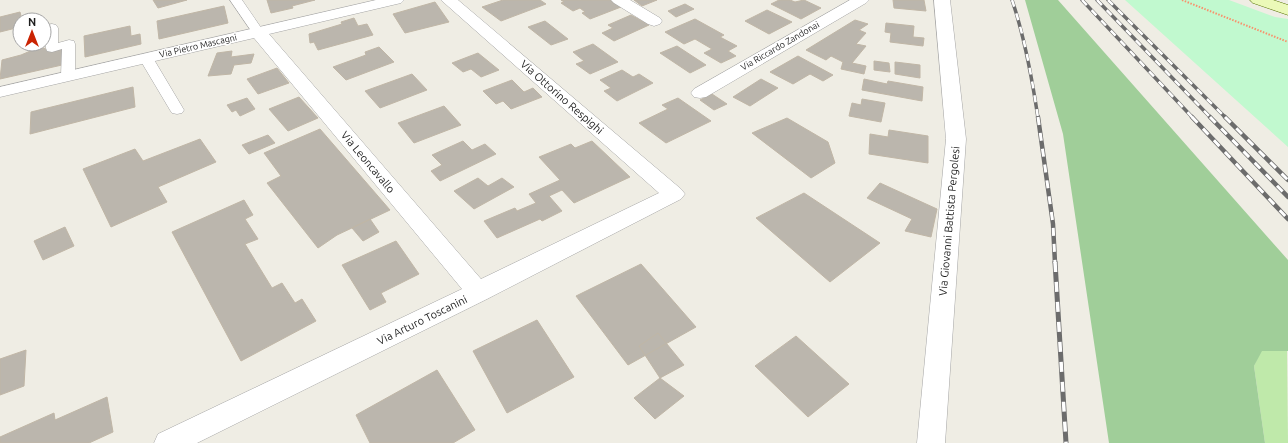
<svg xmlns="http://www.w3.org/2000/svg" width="1288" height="443" font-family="Ubuntu,sans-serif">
<rect width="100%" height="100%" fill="#efede4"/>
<path fill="#bfe9aa" d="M1287,350L1288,443H1265L1254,366L1261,351Z"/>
<path fill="#a0ce99" d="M1025,0H1058L1288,260V351H1262L1254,366L1265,443H1109L1063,134Z"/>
<path fill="#c1f9cf" d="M1125,0H1229L1275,17L1288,19V147Z"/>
<path fill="#bbb6ad" stroke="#c0b6a6" d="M153,0H187L158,8Z
M267,0H315L292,6L293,8L271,13Z
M503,0H540L546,4L501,21L482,7Z
M561,0H610L621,7L590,19L582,13L585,12L580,8L573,11L561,3L564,2Z
M634,0H657L642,6Z
M779,0H790L795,2L804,0L821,8L801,19L771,4Z
M893,0H924L926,11L894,8Z
M435,2L449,22L405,33L393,14Z
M685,4L694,9L676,17L668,11Z
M224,6L228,23L159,39L157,21Z
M767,10L792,22L769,34L745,21Z
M20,12L22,20H20V27L0,32V17Z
M631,15L649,25L614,41L602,33L613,28L608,25Z
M354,18L358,26L367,24L373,35L318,50L314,42L310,43L309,34L342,24L341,22Z
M695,19L724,35L720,37L737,46L728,51L736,56L721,63L704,53L712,49L695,39L684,44L665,32Z
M855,20L868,24L859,30L866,33L856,44L866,46L852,63L866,66L864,74L841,69L843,62L831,56L826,60L806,50Z
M545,21L568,39L551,45L528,27Z
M886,23L914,26L913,37L924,38L923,46L890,42L891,33L885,32Z
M130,26L131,36L140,34L141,44L85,57L84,36Z
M593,44L618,62L590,74L576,64L584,61L573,52Z
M65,46L62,65L0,79L2,60L21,55L35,49L44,48L47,50Z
M677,46L706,65L690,73L660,53Z
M379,47L394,62L346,80L333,67L366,55L365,52Z
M232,51L231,57L254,54L251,63L234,65L231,74L208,76L217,53Z
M478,53L499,70L481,77L471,69L463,72L452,63Z
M798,56L833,75L823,81L810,74L793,84L770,72Z
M874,61L889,63L890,72L874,70Z
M895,62L920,65V78L895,74Z
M277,68L289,83L258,94L247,79Z
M622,70L633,77L639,74L653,83L617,101L604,91L611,88L600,80Z
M412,74L427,90L380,108L365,91Z
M761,79L778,88L750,106L733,97Z
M864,79L887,84L888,81L923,87L922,101L862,90Z
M512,80L524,92L533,88L542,97L511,109L503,101L496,104L483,91Z
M133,87L135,107L30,134L31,112Z
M712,94L727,104L714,110L700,100Z
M299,97L318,118L288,131L269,109Z
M247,98L255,109L240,116L236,110L232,112L227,105Z
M678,98L711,121L666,143L639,123L668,109L662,105Z
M862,99L885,103L881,122L849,116L852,103L861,105Z
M444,106L461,125L414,143L398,123Z
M787,118L828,142L835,163L811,178L752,133Z
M320,129L390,210L337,235L318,248L267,183L281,176L264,153Z
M889,130L928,136V163L869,154L870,134L888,137Z
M268,135L275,143L249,154L242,145Z
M200,139L216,162L158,187L167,202L111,227L83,169L135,149L143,161Z
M463,141L472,150L485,144L496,154L440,181L431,171L442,165L432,155Z
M592,141L630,177L574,203L562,190L549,196L562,211L542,221L540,219L497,238L484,221L515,208L517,211L536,203L529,194L560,180L539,157L571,144L575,148Z
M478,178L488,186L502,178L514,187L474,209L454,191Z
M880,183L937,209L931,237L905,231L912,219L867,198Z
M804,193L880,243L830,282L756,218Z
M244,200L253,215L245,219L258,239L245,244L272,288L282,283L295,303L302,299L316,321L241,361L172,232Z
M370,219L379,232L363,241L352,228Z
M65,227L74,246L43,260L34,241Z
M396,241L419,274L381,293L386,302L370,310L342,265Z
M641,264L696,327L628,365L576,296Z
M537,320L574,377L507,413L473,351Z
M658,333L684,365L660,378L639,346Z
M796,336L849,384L808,417L755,366Z
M26,350L24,386L0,395V359Z
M437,370L475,430L453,443H370L356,415Z
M660,378L684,396L655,419L634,398Z
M107,397L113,432L89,443H0V437L54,413L55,420Z"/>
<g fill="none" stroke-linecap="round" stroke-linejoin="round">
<g stroke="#a5a5a5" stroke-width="1">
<path id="lane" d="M230,0H242L264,32L262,35H254Z
M52,24L56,25L58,28V43L69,40L74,41L75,44V76L73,79H63L61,76L62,49L52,52L47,51L46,48V28L48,25Z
M146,54L151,55L153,58L184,110L182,113L177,114L172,113L170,110L139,58L141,55Z"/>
</g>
<g stroke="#a5a5a5" stroke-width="1">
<path id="street" d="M376,0H404L401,3L269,34L481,279L659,193L441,0H458L681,189L685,194L681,199L487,299L197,443H154L158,434L462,289L254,38L0,97V87Z
M611,0H630L660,18L662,21L660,24L654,26L648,24L614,3Z
M850,0H869L866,3L706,97L700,98L694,97L691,93L694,89Z
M934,0H950L966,139L945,443H917L946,139Z"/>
</g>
<g stroke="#567406" stroke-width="1">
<path id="secondary" d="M1250,0H1273L1288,5V15L1253,3Z"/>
</g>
<path stroke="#f8916c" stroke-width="2" stroke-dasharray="1.5 1.5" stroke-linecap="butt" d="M1182,0L1288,42"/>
<use href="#lane" fill="#fff" fill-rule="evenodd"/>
<use href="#street" fill="#fff" fill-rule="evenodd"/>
<use href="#secondary" fill="#ebf9b8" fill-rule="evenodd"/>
<g stroke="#6c6c6c" stroke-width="3.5">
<path id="rail-far2" d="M1012,0C1025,38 1032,78 1038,118
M1082,0L1193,118
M1097,0L1211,118
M1108,0L1226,118"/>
</g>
<g stroke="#6c6c6c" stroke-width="4.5">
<path id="rail-far1" d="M1038,117L1053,224L1055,263
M1192,117L1288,219
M1210,117L1288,197
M1225,117L1288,180"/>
</g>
<g stroke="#6c6c6c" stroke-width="5">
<path id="rail" d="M1055,262L1066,443"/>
</g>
<use href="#rail-far2" stroke="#fff" stroke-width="2.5" stroke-dasharray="7" stroke-linecap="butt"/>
<use href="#rail-far1" stroke="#fff" stroke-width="3" stroke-dasharray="8" stroke-linecap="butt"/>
<use href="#rail" stroke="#fff" stroke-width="3.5" stroke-dasharray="10" stroke-linecap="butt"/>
</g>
<g text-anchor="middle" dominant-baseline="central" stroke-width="3" stroke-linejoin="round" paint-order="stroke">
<g font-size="9" fill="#1e1e1e" stroke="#fff">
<text transform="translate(198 46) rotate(-13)">Via Pietro Mascagni</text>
<text transform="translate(780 46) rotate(-30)">Via Riccardo Zandonai</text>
</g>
<g font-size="11" fill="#1e1e1e" stroke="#fff">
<text transform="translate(562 97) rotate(41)">Via Ottorino Respighi</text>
<text transform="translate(368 162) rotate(50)">Via Leoncavallo</text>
<text transform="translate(949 221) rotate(-85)">Via Giovanni Battista Pergolesi</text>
<text transform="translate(422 320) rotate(-26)">Via Arturo Toscanini</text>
</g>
</g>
<g transform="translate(32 32)"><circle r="19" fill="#ffffff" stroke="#a5a5a5"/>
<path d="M0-3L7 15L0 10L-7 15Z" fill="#ca2302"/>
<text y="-6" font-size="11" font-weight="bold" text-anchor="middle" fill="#1e1e1e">N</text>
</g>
</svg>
